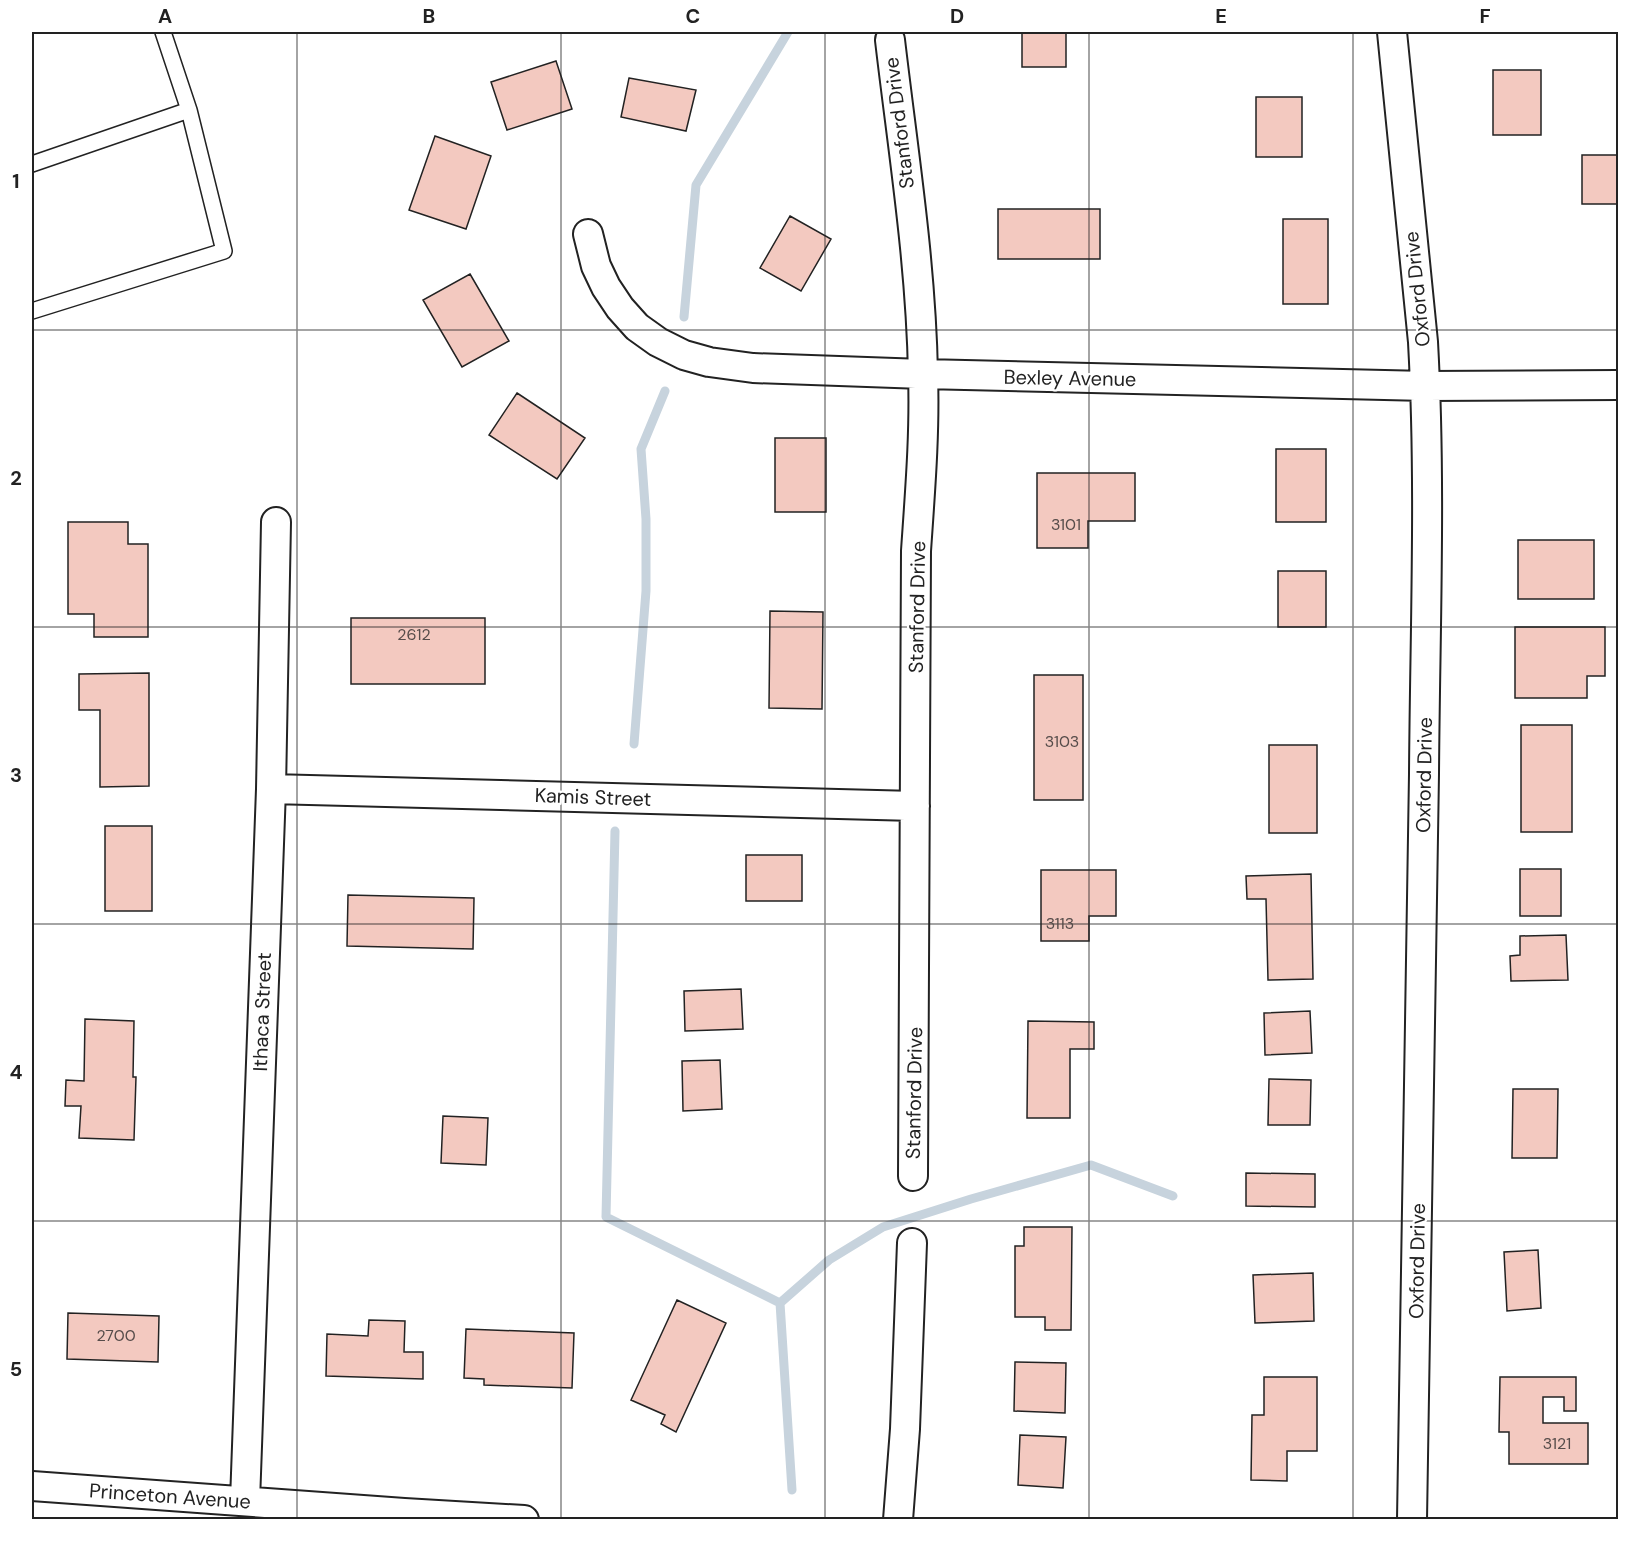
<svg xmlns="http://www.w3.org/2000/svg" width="1650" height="1551" font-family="'DM Sans',sans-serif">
<rect width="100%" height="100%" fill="#fff"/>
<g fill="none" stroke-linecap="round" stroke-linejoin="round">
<path stroke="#c7d3dd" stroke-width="9" d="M684,317L696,185L788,32
M634,744L646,591V519L641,449L665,391
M615,831L606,1217L780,1303L792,1490
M780,1303L829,1260L883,1227L971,1199L1091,1165L1173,1196"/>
</g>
<path fill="#f3c9c0" stroke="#222" stroke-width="1.5" d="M1022,32H1066V67H1022Z
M556,61L572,109L507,130L491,82Z
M1493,70H1541V135H1493Z
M629,78L696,90L686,131L621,117Z
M1256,97H1302V157H1256Z
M435,136L491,156L466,229L409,210Z
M1582,155H1618V204H1582Z
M998,209H1100V259H998Z
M790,216L831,239L801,291L760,268Z
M1283,219H1328V304H1283Z
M470,274L509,341L462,367L423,300Z
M517,393L585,438L557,479L489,435Z
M775,438H826V512H775Z
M1276,449H1326V522H1276Z
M1037,473H1135V521H1088V548H1037Z
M68,522H128V544H148V637H94V614H68Z
M1518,540H1594V599H1518Z
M1278,571H1326V627H1278Z
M770,611L823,612L822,709L769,708Z
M351,618H485V684H351Z
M1515,627H1605V676H1587V698H1515Z
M149,673V786L100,787V710H79V674Z
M1034,675H1083V800H1034Z
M1521,725H1572V832H1521Z
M1269,745H1317V833H1269Z
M105,826H152V911H105Z
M746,855H802V901H746Z
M1520,869H1561V916H1520Z
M1041,870H1116V916H1089V941H1041Z
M1311,874L1313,979L1268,980L1266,899H1247L1246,876Z
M348,895L474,898L473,949L347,946Z
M1566,935L1568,980L1511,981L1510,956L1520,955V936Z
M741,989L743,1029L685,1031L684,991Z
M1310,1011L1312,1053L1265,1055L1264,1013Z
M85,1019L134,1021L133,1077H136L134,1140L79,1138L81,1106H65L66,1080L84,1081Z
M1028,1021L1094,1022V1049H1070V1118H1027Z
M720,1060L722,1109L683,1111L682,1061Z
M1269,1079L1311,1080L1310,1125H1268Z
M1513,1089H1558L1557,1158H1512Z
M443,1116L488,1118L486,1165L441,1163Z
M1246,1173L1315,1174V1207L1246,1206Z
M1024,1227H1072L1071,1330H1045V1317H1015V1246H1024Z
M1538,1250L1541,1308L1507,1311L1504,1252Z
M1313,1273L1314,1321L1255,1323L1253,1275Z
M677,1300L726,1323L676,1432L661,1424L665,1415L631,1400Z
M68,1313L159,1316L158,1362L67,1359Z
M369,1320L405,1321L404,1352H423V1379L326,1376L327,1334L368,1336Z
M466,1329L574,1333L572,1388L484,1385V1379L464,1378Z
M1015,1362L1066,1363L1065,1413L1014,1411Z
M1264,1377H1317V1451H1287V1481L1251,1480L1252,1415H1264Z
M1500,1377H1576V1411H1564V1397H1543V1423H1588V1464H1509V1432H1499Z
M1020,1435L1066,1437L1063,1488L1018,1485Z"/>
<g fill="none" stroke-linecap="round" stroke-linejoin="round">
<g stroke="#222" stroke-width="18">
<path id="service" d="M32,164L189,110L163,32
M32,311L224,251L189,110"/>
</g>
<g stroke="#222" stroke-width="32">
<path id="minor" d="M1392,32L1423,342C1431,486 1425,630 1424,774C1421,1022 1417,1271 1412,1520
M890,40C903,151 921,262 923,374C925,433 920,492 916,551L913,1176
M588,234L596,266L606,287L620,308L637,327L658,342L684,355L709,362L753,368L923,374L1426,386L1618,385
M271,789L915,806
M32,1486L404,1513L524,1520
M245,1501L271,789L276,522
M898,1520L905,1429L912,1243"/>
</g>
<use href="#service" stroke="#fff" stroke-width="15"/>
<use href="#minor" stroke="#fff" stroke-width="28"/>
</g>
<path fill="none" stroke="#222" stroke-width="1.5" stroke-opacity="0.55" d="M297,32V1520M561,32V1520M825,32V1520M1089,32V1520M1353,32V1520M32,330H1618M32,627H1618M32,924H1618M32,1221H1618"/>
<g text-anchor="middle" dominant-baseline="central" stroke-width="4.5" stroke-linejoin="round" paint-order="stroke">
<g font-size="16" fill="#564c4a">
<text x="1066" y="524">3101</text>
<text x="414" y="634">2612</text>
<text x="1062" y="741">3103</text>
<text x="1060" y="923">3113</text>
<text x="116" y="1335">2700</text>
<text x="1557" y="1443">3121</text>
</g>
<g font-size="20" fill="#222" stroke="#fff">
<text transform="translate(899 123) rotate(-97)">Stanford Drive</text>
<text transform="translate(1417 289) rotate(-96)">Oxford Drive</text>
<text transform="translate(1070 378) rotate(1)">Bexley Avenue</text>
<text transform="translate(917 607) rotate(-89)">Stanford Drive</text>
<text transform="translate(1424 775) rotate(-89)">Oxford Drive</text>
<text transform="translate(593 797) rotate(2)">Kamis Street</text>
<text transform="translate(262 1012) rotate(-88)">Ithaca Street</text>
<text transform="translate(914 1093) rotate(-89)">Stanford Drive</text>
<text transform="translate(1417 1261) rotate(-89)">Oxford Drive</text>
<text transform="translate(170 1496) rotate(4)">Princeton Avenue</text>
</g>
</g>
<rect width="1650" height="1551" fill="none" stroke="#ffffff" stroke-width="66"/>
<rect x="33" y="33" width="1584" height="1485" fill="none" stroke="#222" stroke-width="2"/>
<g font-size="20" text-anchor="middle" font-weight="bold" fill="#222">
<text x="165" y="23">A</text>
<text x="429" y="23">B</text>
<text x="693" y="23">C</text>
<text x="957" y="23">D</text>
<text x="1221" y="23">E</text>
<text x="1485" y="23">F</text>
<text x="16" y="188">1</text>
<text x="16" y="485">2</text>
<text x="16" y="782">3</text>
<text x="16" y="1079">4</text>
<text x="16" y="1376">5</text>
</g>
</svg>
